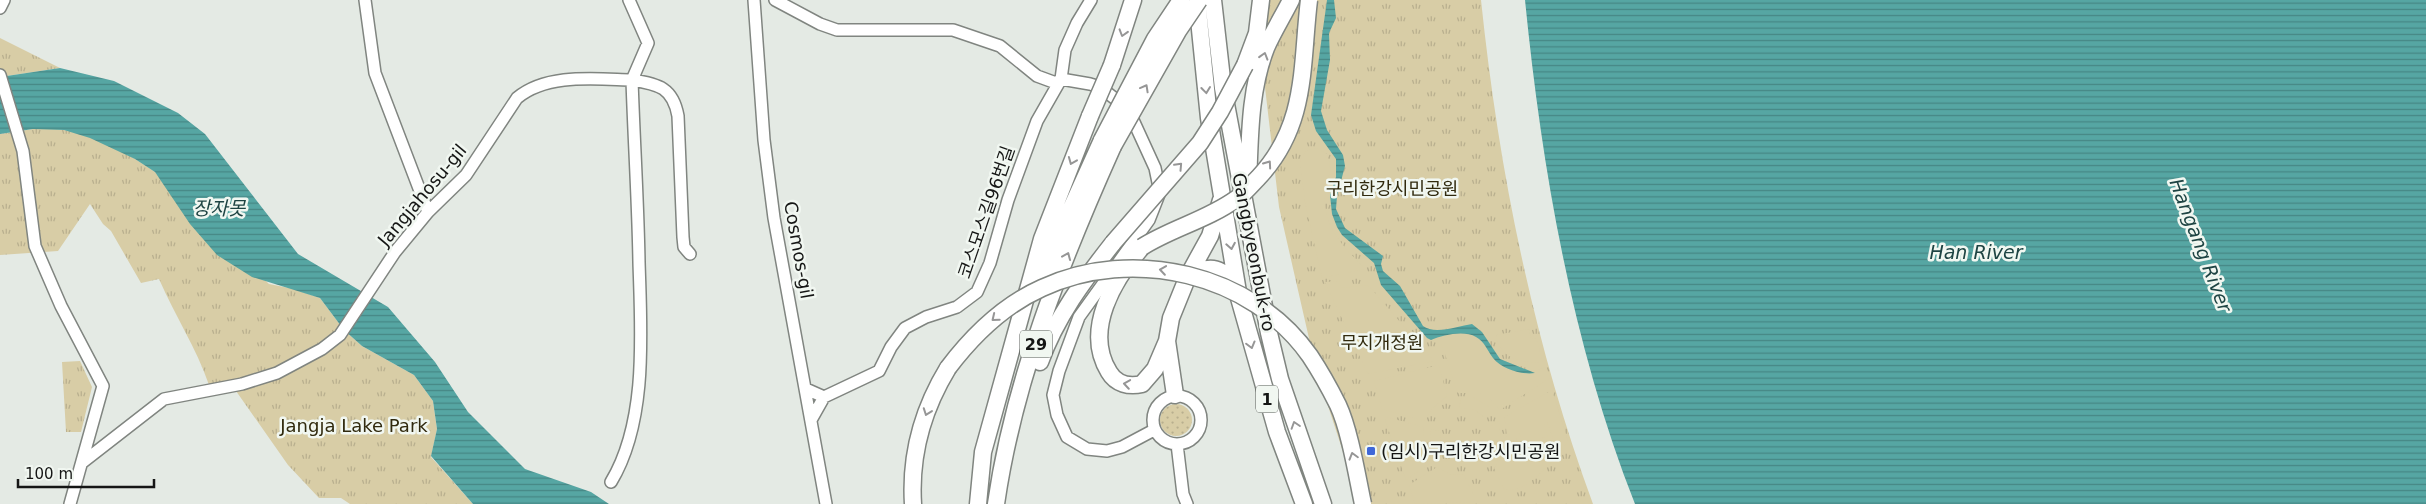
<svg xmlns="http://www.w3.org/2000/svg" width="2426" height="504" font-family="'DejaVu Sans','Noto Sans KR',sans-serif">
<defs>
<pattern id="grass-dots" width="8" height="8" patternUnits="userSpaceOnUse" patternTransform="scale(1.25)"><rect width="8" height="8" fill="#d8cda6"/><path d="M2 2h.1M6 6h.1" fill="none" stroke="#b8af8e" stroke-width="1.8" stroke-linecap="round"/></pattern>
<pattern id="park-tufts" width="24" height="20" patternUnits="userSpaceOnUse" patternTransform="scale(1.25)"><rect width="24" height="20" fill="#d8cda6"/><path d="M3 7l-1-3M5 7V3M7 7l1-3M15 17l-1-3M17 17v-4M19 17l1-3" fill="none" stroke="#b8af8e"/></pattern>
<pattern id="water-rules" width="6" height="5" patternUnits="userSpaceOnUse" patternTransform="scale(1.25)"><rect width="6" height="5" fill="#56a6a3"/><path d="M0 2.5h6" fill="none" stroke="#468684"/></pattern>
</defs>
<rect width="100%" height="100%" fill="#e4eae4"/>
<path fill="url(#grass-dots)" d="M1160 420a16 16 0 1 1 32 0a16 16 0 1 1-32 0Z"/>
<path fill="url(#park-tufts)" d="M1262,0H1481C1499,172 1533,341 1593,504H1360L1316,369L1279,207L1259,36Z
M0,38L60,68L0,77Z
M33,129C43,129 54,128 64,130C96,135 129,154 155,172L269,284L294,289L320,298L344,330L362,346L414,375L433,401L437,429L431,457L473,504H350L341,498H319L288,465L236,391L209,385C196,347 175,316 159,279L141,283L111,231L103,224L90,204L58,251L0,255V134Z
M80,361L92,387L81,432H66L62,362Z"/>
<path fill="#d8cda6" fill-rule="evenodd" d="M1316,148L1327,154C1333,173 1329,170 1326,188C1319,223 1343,246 1365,269L1322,278L1305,202L1300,160L1306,151Z
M1339,281L1341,288L1368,285L1434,361L1368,374L1325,282Z
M1529,329L1531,339L1536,338L1543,362C1523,363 1500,360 1496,335Z
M1463,336L1476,339L1493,360L1502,368L1518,374H1526L1546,367L1550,378L1500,410L1489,398L1479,393H1458L1440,339Z
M1439,365L1447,396L1432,409L1424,421L1382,409L1374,381Z
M1552,390L1568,441C1558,456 1525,497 1504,489L1494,468C1508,449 1509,441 1504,417ZM1547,422L1558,453L1555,454L1554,451L1525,461L1515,434L1519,432L1524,445L1548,436L1544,424Z
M1473,397L1489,407L1493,415L1485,418L1475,410L1459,408L1461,399Z
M1387,417L1423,427L1425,448L1433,461L1406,480L1385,420Z
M1499,421C1501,435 1502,453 1487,461L1484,453L1491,438V426Z
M1430,429L1440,431L1441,446L1447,453L1438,458L1431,443Z
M1437,467L1449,474L1464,475L1474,496L1473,502L1415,504L1409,485Z"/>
<path fill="url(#water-rules)" d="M1327,0H1334L1336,18L1329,33L1330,60L1321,111L1327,130L1343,155L1345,166L1337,196L1336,209L1345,228L1383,256L1381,264L1383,271L1400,286L1423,326C1435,335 1458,326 1472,324L1482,332L1500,359L1535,373C1521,375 1502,369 1493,358C1487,350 1485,342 1476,337C1464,330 1443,335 1431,340L1427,338L1381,285L1374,263L1342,235L1337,227L1332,214L1330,195L1336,177V159L1316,131L1311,115Z
M1525,0H2426V504H1635C1572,344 1542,170 1525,0Z
M60,68L114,81L178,113L205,134L298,254L388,307L435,362L468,412L525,469L591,492L609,504H473L431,456L437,429L433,401L414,375L362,346L344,330L320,298L252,277L217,255L190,224L155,172L135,159L90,138L64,130L33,129L0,134V77Z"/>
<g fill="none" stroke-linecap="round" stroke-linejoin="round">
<g stroke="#808580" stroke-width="14">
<path id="minor" d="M365,0L375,73L428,212
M754,0L764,140L774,218L826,504
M775,0L820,24L837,30H953L1000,46L1037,76L1056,83L1061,79
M0,8L4,0
M0,75L23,151L35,246L61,306L103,386L70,504
M1061,79L1090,84L1100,87L1128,109L1155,168L1160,192L1149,220L1079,317L1059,371L1053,395L1057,415L1067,437L1087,449L1107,451L1122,447L1154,430
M806,389L824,397L811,420
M1153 420a24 24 0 1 1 48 0a24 24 0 1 1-48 0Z
M824,397L879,371L891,347L905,328L926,317L957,307L977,292L990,263L1008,200L1037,121L1061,79L1065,50L1077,23L1091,0
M1177,444L1183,494L1187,504
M83,462L164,399L242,384L277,373L322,349L340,335L395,252L428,212L466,175L517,98C547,73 595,79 632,80L648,43L629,0
M611,482C648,421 641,331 639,262C638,202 634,141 632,80C659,84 673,88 678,116L683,237L684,247L690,254"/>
</g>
<g stroke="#808580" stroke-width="19">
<path id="highway" d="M1197,0L1209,118L1239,298L1277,432L1304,504
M1213,0L1223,88L1269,333L1280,379L1323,504
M1112,65L1133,0
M1245,65L1257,33L1261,0
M1248,185C1250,139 1249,92 1266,48C1273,32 1283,16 1291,0
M1142,247C1114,279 1083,330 1109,372C1116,384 1129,387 1142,384L1155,369L1167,341
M1188,276C1210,264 1224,266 1236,290
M1038,289L1055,244L1102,140
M1040,362C1056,317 1084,280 1113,243
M1175,395L1167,341L1171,318L1188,276L1210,236L1221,200
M913,504C910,456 923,409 948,368
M978,504L983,452L1042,239L1090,116
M996,504C1014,379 1062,260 1113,146"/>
</g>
<use href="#minor" stroke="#fff" stroke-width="11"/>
<use href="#highway" stroke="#fff" stroke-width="16"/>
<g stroke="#808580" stroke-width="19" stroke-linecap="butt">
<path id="highway-bridge" d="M1090,116L1112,65
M1102,140L1155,39L1181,0
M1113,146L1178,31L1199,0
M1113,243L1200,143L1220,112L1245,65
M1142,247C1172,228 1207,220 1236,199C1244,194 1251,185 1258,178C1308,125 1301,66 1309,0
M948,368C973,335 1004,305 1042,288C1132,246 1252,273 1310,356C1320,371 1330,389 1338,405C1350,431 1357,476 1363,504"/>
</g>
<use href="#highway-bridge" stroke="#fff" stroke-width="16"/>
</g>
<defs><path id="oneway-chevron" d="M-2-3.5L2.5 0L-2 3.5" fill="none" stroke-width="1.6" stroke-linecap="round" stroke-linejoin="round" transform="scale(1.25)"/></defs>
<g stroke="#969696">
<use href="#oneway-chevron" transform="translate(1123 33) rotate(107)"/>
<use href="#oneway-chevron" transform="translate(1264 56) rotate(-73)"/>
<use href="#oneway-chevron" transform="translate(1145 88) rotate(-61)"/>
<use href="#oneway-chevron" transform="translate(1206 90) rotate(83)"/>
<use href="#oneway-chevron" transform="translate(1072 161) rotate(112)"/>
<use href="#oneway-chevron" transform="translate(1268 164) rotate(-55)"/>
<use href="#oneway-chevron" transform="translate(1179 166) rotate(-47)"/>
<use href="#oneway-chevron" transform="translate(1231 246) rotate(80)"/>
<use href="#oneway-chevron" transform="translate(1067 256) rotate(-67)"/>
<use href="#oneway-chevron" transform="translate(1163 270) rotate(-172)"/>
<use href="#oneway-chevron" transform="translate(995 318) rotate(141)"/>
<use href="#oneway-chevron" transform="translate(1251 345) rotate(75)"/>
<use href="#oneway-chevron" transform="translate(1127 384) rotate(-171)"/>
<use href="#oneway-chevron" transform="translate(927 412) rotate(110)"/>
<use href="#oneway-chevron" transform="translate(1295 425) rotate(-108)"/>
<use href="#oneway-chevron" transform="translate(1353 456) rotate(-106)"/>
</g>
<rect fill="#3f67d8" stroke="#f1f7f1" stroke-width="2" x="1366" y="446" width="10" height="10" rx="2.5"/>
<g text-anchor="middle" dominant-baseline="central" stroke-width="5" stroke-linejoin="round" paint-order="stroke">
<g fill="#f1f7f1" stroke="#575a57" stroke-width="1">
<rect x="1020" y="330.5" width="32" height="27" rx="4"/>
<rect x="1256" y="385.5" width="22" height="27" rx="4"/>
</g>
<g font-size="16" font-weight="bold" fill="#151615">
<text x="1036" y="344">29</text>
<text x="1267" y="399">1</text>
</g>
<g font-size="18" fill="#312a0e" stroke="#f1f7f1">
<text x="1392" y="188">구리한강시민공원</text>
<text x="1382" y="342">무지개정원</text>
<text x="354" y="425">Jangja Lake Park</text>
</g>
<g font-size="18" fill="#151615" stroke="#f1f7f1">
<text transform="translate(422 195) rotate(-50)">Jangjahosu-gil</text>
<text transform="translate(986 212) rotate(-71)">코스모스길96번길</text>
<text transform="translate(799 250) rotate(80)">Cosmos-gil</text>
<text transform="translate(1254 252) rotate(79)">Gangbyeonbuk-ro</text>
</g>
<g font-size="18" fill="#151615" stroke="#f1f7f1" text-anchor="start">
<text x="1381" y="451">(임시)구리한강시민공원</text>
</g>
<g font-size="19" font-style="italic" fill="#1e4443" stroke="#f1f7f1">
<text x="219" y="208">장자못</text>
<text transform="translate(2201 245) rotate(69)">Hangang River</text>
<text x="1976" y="252">Han River</text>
</g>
</g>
<path d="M18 479v8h136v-8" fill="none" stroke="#151615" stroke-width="2.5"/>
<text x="25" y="479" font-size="15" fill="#151615" stroke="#f1f7f1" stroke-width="4" paint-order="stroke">100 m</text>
</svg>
